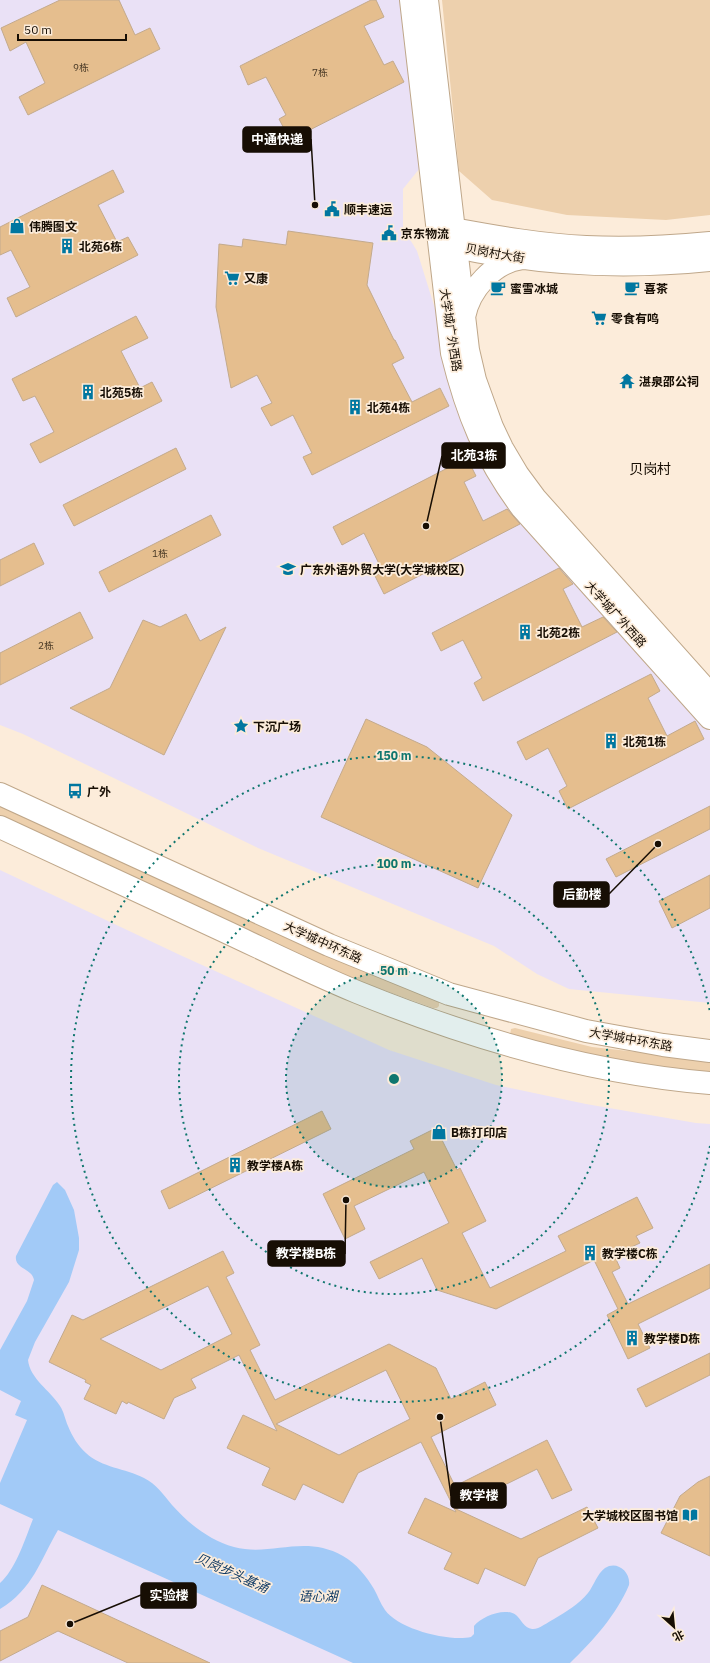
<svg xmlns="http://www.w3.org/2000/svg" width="710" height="1663" font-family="'IBM Plex Sans','Noto Sans SC',sans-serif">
<rect width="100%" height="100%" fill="#fcecda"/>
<path fill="#eae1f6" d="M0,0H404L424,163L403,189V228L417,251L478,446L675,692L710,731V1003L569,989L537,974L494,946L258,848L23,734L0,725Z
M0,870L180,955L389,1050L496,1085L586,1104L696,1123L710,1124V1663H0Z"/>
<path fill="#edd0ad" d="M442,0H710V215L666,220L567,215L492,200L459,171Z
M0,803L324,954L439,1001V1006L437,1008H433L320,967L0,819Z
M515,1028L592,1047L710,1060V1074L613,1061L510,1035L511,1029Z"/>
<path fill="#a2caf7" d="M57,1182L65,1190L74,1210L79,1238V1250L69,1282L35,1342L28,1360C30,1379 50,1390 60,1406C64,1412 65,1419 68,1426C72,1436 78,1446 86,1453C102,1468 125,1468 144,1478C156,1484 164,1495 172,1505C189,1524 209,1540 234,1547C271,1557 304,1534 343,1556C356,1563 367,1577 374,1589C378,1596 380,1603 385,1610C398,1629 449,1642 471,1637L474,1634V1626C482,1616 505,1607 516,1615C521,1619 524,1628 532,1629C538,1630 548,1622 554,1619C566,1612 579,1604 588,1593C594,1585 597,1574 605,1568C617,1560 631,1572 629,1585C617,1614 593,1641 570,1663H353L58,1530C40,1561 33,1589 0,1609V1583C16,1569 25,1539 33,1519L0,1504V1483L27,1420L15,1415L21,1401L0,1390V1350L27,1301L34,1280C32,1268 14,1269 16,1256L53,1185Z"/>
<path fill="#e5be8e" stroke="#c3aa8d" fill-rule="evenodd" d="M60,0H119L135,35L150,28L160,49L28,115L19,97L45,83L26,42L10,51L1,28Z
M371,0H376L384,17L364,26L384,65L393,61L404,82L290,140L279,119L286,115L266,77L248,85L240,66Z
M113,170L124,192L98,205L117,242L128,237L138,255L16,317L7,298L30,287L11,250L0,255V227Z
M288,231L373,243L367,285L394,340H395L404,358L392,364L412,402L440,388L449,406L312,475L303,457L312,453L293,415L271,426L261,408L272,403L257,375L231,388L216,307L219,244L242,247L243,239L286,245Z
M136,316L148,338L121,351L140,388L152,382L162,401L40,463L30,444L54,432L35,396L23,401L12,379Z
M176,448L186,469L74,526L63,505Z
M467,458L476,476L464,482L483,521L507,509L520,524L384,594L375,576L383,572L364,533L342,545L333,527Z
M211,515L221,535L109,592L99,572Z
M34,543L44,564L0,586V560Z
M559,568L573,584L563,589L582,627L603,617L617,632L483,701L474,683L482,678L463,640L441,651L432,633Z
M80,612L93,638L0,685V653Z
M186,614L200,641L226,627L164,755L70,708L110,688L143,620L160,627Z
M651,674L660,691L648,698L667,736L695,721L704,739L568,809L559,791L567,786L548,748L526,760L517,742Z
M366,719L427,747L512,815L478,888L321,817Z
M710,806V829L616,877L606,859Z
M710,875V908L672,928L659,901Z
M322,1111L331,1129L169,1209L161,1191Z
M436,1128L457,1170L460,1168L486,1221L462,1233L490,1288L566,1251L558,1236L637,1197L653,1228L636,1236L640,1243L614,1255L620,1268L612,1272L628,1304L710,1264V1288L638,1324L650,1348L628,1359L607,1315L618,1309L594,1260L496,1309L437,1290L422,1258L379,1279L370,1262L449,1223L424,1172L354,1206L365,1229L345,1239L323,1194L414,1149L410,1141Z
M223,1251L234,1273L226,1277L260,1345L250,1350L275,1400L389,1344L436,1368L451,1399L485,1382L496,1405L431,1437L455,1486L547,1440L572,1490L552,1499L537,1469L456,1509L521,1539L587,1507L598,1528L538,1558L525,1586L485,1568L478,1584L444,1569L452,1553L408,1533L425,1498L456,1512L421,1442L358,1473L343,1503L303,1484L295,1500L262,1485L270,1468L227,1448L243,1415L277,1431L239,1355L191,1379L196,1388L174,1398L164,1419L128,1402L127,1404L122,1401L116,1414L84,1399L91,1385L85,1382L86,1380L49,1362L72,1315L83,1320ZM208,1286L232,1334L161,1370L100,1339ZM386,1370L410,1419L339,1455L276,1424Z
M710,1353V1375L646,1407L637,1389Z
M710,1476V1556L661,1533L680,1496L698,1482Z
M42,1585L210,1663H128L58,1631L0,1661V1631L28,1617Z"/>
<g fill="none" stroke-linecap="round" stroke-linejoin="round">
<g stroke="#bfa78a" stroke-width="24">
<path id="secondary" d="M411,0L452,353C467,414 485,458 522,508L710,718
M427,0L468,350L475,380L492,427L502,448L518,475L535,498L710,694
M441,234L453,229C497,237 541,245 586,247C627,249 669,247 710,243
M444,239C461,250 482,252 502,255C571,266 641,267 710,260
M464,317C469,290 493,262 522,258"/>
</g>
<g stroke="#bfa78a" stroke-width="24">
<path id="primary" d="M0,794L329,945L449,994L586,1031L663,1045L710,1051
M0,827C74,861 148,896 222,930C267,951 311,973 357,992C470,1038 588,1073 710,1083"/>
</g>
<use href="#secondary" stroke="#fff" stroke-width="22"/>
<use href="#primary" stroke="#fff" stroke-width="22"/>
</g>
<circle cx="394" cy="1079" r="108" fill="#0f766e" fill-opacity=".12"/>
<g fill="none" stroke="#0f766e" stroke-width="2" stroke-dasharray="2 4">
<circle cx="394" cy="1079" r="108"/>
<circle cx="394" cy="1079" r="215"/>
<path d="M710 1146A323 323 0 1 1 710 1012"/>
</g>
<defs>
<g id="civic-bare" transform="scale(1.2)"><path d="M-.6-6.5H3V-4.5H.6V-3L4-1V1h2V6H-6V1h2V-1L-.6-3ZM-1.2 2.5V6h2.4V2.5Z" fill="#0077a0" stroke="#fcecda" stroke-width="2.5" paint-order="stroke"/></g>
<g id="shop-bare" transform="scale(1.2)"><path d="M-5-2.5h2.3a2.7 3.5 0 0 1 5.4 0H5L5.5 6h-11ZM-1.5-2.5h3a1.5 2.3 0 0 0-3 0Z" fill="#0077a0" stroke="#fcecda" stroke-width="2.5" paint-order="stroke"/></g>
<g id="building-bare" transform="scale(1.2)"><path d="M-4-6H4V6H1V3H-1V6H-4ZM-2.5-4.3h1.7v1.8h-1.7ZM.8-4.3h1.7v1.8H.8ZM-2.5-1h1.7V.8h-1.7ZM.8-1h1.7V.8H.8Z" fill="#0077a0" stroke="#fcecda" stroke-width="2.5" paint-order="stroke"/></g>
<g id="supermarket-bare" transform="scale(1.2)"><path d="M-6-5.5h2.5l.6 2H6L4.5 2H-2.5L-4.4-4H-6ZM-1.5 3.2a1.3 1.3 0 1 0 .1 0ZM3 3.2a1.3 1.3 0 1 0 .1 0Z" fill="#0077a0" stroke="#fcecda" stroke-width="2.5" paint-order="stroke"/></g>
<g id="cafe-bare" transform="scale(1.2)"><path d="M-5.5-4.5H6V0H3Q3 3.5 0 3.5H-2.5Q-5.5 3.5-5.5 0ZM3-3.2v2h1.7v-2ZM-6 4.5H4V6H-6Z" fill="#0077a0" stroke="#fcecda" stroke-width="2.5" paint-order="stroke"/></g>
<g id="temple-bare" transform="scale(1.2)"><path d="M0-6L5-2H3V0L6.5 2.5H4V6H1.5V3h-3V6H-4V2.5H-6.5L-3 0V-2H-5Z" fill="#0077a0" stroke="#fcecda" stroke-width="2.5" paint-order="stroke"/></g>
<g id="university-bare" transform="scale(1.2)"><path d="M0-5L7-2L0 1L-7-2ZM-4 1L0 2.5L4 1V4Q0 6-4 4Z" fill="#0077a0" stroke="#fcecda" stroke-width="2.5" paint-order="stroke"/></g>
<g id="sight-bare" transform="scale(1.2)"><path d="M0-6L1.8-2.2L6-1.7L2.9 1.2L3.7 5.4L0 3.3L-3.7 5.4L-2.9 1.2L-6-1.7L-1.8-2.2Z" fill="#0077a0" stroke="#fcecda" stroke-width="2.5" paint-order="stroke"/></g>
<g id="bus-bare" transform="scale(1.2)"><path d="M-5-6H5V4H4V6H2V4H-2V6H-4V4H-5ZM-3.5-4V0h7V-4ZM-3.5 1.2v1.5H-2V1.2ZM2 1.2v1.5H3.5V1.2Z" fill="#0077a0" stroke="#fcecda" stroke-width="2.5" paint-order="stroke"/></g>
<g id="library-bare" transform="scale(1.2)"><path d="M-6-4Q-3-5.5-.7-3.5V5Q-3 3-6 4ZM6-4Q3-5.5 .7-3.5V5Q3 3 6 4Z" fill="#0077a0" stroke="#fcecda" stroke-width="2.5" paint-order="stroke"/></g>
</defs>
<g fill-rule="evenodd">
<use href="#civic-bare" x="332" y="209"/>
<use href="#shop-bare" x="17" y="226"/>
<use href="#civic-bare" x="389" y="233"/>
<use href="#building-bare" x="67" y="246"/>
<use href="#supermarket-bare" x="232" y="278"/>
<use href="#cafe-bare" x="498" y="288"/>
<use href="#cafe-bare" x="632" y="288"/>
<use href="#supermarket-bare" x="599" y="318"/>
<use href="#temple-bare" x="627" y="381"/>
<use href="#building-bare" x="88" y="392"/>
<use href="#building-bare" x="355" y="407"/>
<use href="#university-bare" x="288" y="569"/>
<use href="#building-bare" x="525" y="632"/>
<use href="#sight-bare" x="241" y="726"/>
<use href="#building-bare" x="611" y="741"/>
<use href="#bus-bare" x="75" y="791"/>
<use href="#shop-bare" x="439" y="1132"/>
<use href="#building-bare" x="235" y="1165"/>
<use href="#building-bare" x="590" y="1253"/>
<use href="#building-bare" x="632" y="1338"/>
<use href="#library-bare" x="690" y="1515"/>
</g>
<g text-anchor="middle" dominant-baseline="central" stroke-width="3.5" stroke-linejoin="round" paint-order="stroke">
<g font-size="10" fill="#4a3a26">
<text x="81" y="67">9栋</text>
<text x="320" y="72">7栋</text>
<text x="160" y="553">1栋</text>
<text x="46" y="645">2栋</text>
</g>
<g font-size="12" font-weight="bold" fill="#170e04" stroke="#fcecda" text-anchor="start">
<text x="344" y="209">顺丰速运</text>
<text x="29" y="226">伟腾图文</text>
<text x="401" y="233">京东物流</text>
<text x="79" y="246">北苑6栋</text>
<text x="244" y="278">又康</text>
<text x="510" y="288">蜜雪冰城</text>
<text x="644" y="288">喜茶</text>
<text x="611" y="318">零食有鸣</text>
<text x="639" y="381">湛泉邵公祠</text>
<text x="100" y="392">北苑5栋</text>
<text x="367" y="407">北苑4栋</text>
<text x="300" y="569">广东外语外贸大学(大学城校区)</text>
<text x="537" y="632">北苑2栋</text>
<text x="253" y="726">下沉广场</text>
<text x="623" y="741">北苑1栋</text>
<text x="87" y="791">广外</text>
<text x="451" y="1132">B栋打印店</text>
<text x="247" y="1165">教学楼A栋</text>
<text x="602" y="1253">教学楼C栋</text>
<text x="644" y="1338">教学楼D栋</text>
<text x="678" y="1515" text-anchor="end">大学城校区图书馆</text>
</g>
<g font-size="12" fill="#170e04" stroke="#fcecda">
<text transform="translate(495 253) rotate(10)">贝岗村大街</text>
<text transform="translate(451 330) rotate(81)">大学城广外西路</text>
<text transform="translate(616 614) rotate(48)">大学城广外西路</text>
<text transform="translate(323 942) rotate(24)">大学城中环东路</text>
<text transform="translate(631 1039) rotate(10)">大学城中环东路</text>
</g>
<g font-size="13" font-style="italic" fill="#113b65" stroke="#fcecda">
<text transform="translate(232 1573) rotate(24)">贝岗步头基涌</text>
<text x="318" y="1596">语心湖</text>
</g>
<g font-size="14" fill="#170e04" stroke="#fcecda">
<text x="650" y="469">贝岗村</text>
</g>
</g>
<circle cx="394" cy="1079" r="6" fill="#0f766e" stroke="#fcecda" stroke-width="2"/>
<g font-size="12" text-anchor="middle" font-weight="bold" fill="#0f766e" stroke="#fcecda" stroke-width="3.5" stroke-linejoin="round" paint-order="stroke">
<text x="394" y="760">150 m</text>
<text x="394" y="868">100 m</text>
<text x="394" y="975">50 m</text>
</g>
<path fill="none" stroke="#170e04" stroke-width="1.5" d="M315 205L311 139M426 526L442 456M658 844L609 894M346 1200L345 1254M440 1417L451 1496M70 1624L141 1595"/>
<g fill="#170e04" stroke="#fcecda" stroke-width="1.5">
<circle cx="315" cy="205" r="4"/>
<circle cx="426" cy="526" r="4"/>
<circle cx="658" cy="844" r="4"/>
<circle cx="346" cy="1200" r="4"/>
<circle cx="440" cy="1417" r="4"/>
<circle cx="70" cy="1624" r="4"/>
</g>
<g fill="#170e04" stroke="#170e04" stroke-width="1.5">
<rect x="243" y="127" width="68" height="25" rx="4"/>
<rect x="442" y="443" width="63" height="25" rx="4"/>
<rect x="554" y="882" width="55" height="25" rx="4"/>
<rect x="268" y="1241" width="77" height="25" rx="4"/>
<rect x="451" y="1483" width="55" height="25" rx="4"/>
<rect x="141" y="1583" width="55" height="25" rx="4"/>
</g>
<g font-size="13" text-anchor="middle" font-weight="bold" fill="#fff">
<text x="277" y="144">中通快递</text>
<text x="474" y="460">北苑3栋</text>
<text x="582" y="899">后勤楼</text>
<text x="306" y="1258">教学楼B栋</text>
<text x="479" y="1500">教学楼</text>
<text x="169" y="1600">实验楼</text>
</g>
<g transform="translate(674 1627) rotate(153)" stroke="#fcecda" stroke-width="3" paint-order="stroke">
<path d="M0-3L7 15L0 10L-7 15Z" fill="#170e04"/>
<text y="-6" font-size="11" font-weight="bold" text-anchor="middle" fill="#170e04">北</text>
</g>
<path d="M18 34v6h108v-6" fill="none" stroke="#170e04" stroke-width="2"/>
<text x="24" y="34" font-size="12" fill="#170e04" stroke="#fcecda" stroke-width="3" paint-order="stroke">50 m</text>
</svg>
